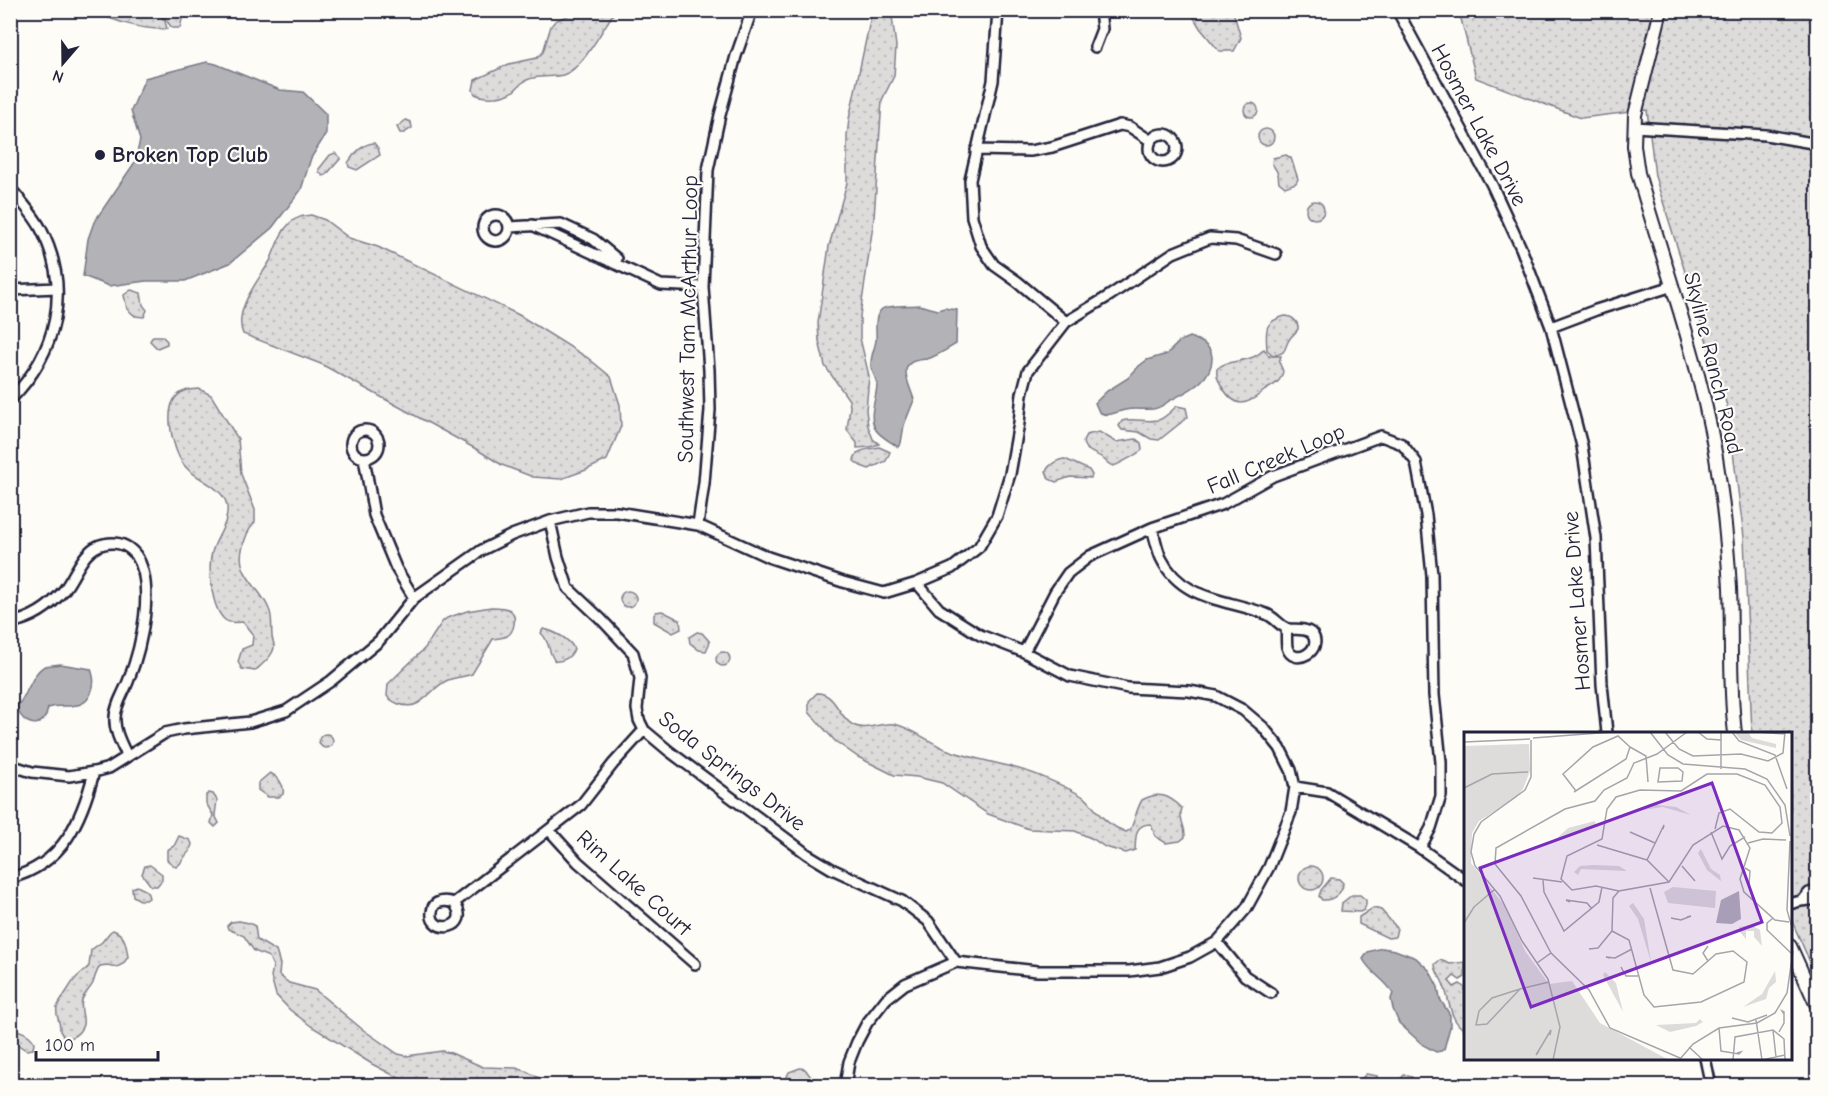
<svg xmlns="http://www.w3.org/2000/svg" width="1828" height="1096" font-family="'Comic Neue',sans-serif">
<defs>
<pattern id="grass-dots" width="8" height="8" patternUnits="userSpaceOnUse" patternTransform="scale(1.5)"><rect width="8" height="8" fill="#dddcdb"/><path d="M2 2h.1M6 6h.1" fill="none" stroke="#bdbcbd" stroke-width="1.8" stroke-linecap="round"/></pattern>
</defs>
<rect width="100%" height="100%" fill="#fdfcf7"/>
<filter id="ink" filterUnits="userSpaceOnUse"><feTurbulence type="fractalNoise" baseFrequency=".0167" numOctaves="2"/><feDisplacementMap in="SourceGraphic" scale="12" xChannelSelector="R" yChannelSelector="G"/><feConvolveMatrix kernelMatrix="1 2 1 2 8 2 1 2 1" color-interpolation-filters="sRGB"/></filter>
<g filter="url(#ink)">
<path fill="url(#grass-dots)" stroke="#807f8b" stroke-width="1.5" d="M91,11H184L180,28H172L161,13L157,12L165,21L167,29C139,30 116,21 91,11Z
M578,11H615C603,28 583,69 563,75C550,78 533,74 522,83C518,86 516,90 512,92C502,98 486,99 475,94L473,90L475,80L509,64L537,58L543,52L551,26L555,21Z
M875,11L886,12L892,17L896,46L894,76L882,100L874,218L860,316V338L869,376L866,410L868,426L873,439L879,444L870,447L857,448V443L847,430L850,407L849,400L825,366L819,341L818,323L829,246L847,183V136L849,119L871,16Z
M1190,11H1233L1241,38L1234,51H1219L1200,28Z
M1459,11H1817V978L1791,919L1790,733H1752L1744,537L1727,406L1655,176L1647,110L1581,118L1476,78Z
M1244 110a7 7 0 1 1 14 0a7 7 0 1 1-14 0Z
M406,120L411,122L412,128L404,133H400L397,127Z
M1258 137a8 8 0 1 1 16 0a8 8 0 1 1-16 0Z
M374,143L378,148L380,155L357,170L349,167L348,163C353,154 364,143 374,143Z
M335,153L341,158L326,175L323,176L319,172V169L330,155Z
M1286,155L1291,158L1298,179L1296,183L1285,187L1279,182C1278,180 1279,177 1278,175C1277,167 1270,167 1273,158Z
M1306 210a9 9 0 1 1 18 0a9 9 0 1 1-18 0Z
M311,215L325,220L349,238L378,247L519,315L588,358L611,377L620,405L621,426L607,460L586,470L561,479L533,477L502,465L476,449L321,364L243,334C233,310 258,281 270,261C276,248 279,234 290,223C296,217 303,216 311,215Z
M131,290L141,293L143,305L147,310L144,317L135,316L127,309L124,295Z
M1285,316C1292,316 1299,322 1298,329C1296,332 1293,335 1291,337C1282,348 1290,353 1273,355L1267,350C1266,330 1263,322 1285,316Z
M153,336H162L167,341V344L157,348L150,341Z
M1264,349L1269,356H1281L1279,362L1283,371C1281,383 1273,385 1264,391C1246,406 1236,409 1222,387C1219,381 1216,377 1217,369C1227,358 1251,365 1264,349Z
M199,389L211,395L238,439L241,474L255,510V522C248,530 246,536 243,546C234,574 260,586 269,609C273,618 271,627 272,636C272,640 274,642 274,645C275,655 261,665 255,671L242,669L238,662L242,649L252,645L253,635L243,622C237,622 230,624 225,620C211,608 207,566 213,549C218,535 229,522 227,506C224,486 195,480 184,465C172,449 159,400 185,391C189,389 195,390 199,389Z
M1177,406L1186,408L1188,417L1159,440L1151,439L1139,432L1122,430L1119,426L1122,421C1134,417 1149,424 1161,419C1167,416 1172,410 1177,406Z
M1099,432L1116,442L1136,439L1141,443L1142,450C1139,453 1116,466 1113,466C1109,465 1105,460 1101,457C1092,452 1077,448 1086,435Z
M879,447L890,452L886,461L869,469L861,466L854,461C855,448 869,450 879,447Z
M1065,459L1089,470L1092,475L1091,478L1070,477L1056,482L1049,479L1046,471C1049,465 1058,459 1065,459Z
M620 599a8 8 0 1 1 16 0a8 8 0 1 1-16 0Z
M491,607C497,607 505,607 510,610C518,616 514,632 507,636C503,638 497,638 493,639L472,674C464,677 456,677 448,680C430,687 422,713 399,704C394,702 391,701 387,696L388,684L425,648L442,622L447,618L467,611Z
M662,611L680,620L681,629L673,633L654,622V615L656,612Z
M543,629C554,631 570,639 574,649C571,657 563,662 555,661C548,653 550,641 541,633Z
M697,632L702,633L710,642L706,651L699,650L690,643L689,637Z
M716 659a7 7 0 1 1 14 0a7 7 0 1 1-14 0Z
M817,693C836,693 838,717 853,725C866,732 881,722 894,724C913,728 930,743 948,750C978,761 1010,764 1040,776C1054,782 1072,789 1085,798C1089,800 1091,805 1094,808C1103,820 1112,827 1126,832L1130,830C1135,821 1136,810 1142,800C1158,791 1169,795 1182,808C1178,821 1186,825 1185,837L1180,841L1166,843L1155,836L1151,824C1134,824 1136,837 1135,850L1126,853L1105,847L1093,839L1075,831L1029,829L988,814L942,783L917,777L894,775L858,757L835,741L809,712V701Z
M319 741a7 7 0 1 1 14 0a7 7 0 1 1-14 0Z
M270,773C278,777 285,785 283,794L279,797H268L258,790V783Z
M209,793L213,794L217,800L215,815L219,823L215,827L211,823L213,815L206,803V795Z
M179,836L190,840L192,844L190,851C184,855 183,863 176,867L167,860V850L174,846Z
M150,865L162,874V880L157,886H151L142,874L145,866Z
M1299 878a12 12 0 1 1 24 0a12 12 0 1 1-24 0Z
M1331,878L1339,879L1343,883C1343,893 1332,901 1322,900L1319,896L1321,890Z
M137,886L147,891L149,898L146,900H140L133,896L132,888Z
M1352,895H1360L1366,900V905L1364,910L1360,912L1341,911L1342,903Z
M1373,908L1381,910L1397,928L1395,937L1388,938L1359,924V917Z
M239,921L249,923L255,926L257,940L276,951L280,964L279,975L289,983L315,990L362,1029L398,1054L407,1056L442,1051L451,1053L483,1067L516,1068L526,1071L552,1085H412L372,1064L311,1026L290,1010L276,995L271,977L273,966L269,957L254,951L244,936L228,929L227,926L231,922Z
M113,930C126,935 126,945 128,957L123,964L117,967L107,965L100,966C96,972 95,977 93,983C90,990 84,993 82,1000C78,1014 93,1025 71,1038L63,1036L60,1031C61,1022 55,1016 57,1008C57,1006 73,981 75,979C79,974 85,971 89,966L91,950L102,942L110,932Z
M1440,960L1450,964L1465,962V977L1460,980L1454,976L1449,981L1454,987L1460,984L1465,988V1030C1448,1020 1450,997 1442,981C1439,975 1435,971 1435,964Z
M11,1030C19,1029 30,1034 34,1042L33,1049L26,1050L11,1040Z
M800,1068L805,1069L811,1077L810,1079L797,1081L794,1085H783L789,1072Z
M1366,1074L1377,1076L1379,1085H1359V1081Z
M1404,1075L1412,1077L1414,1085H1398V1082Z"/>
<path fill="#b2b2b7" stroke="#787885" stroke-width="1.5" d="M207,62L216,64L280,90L303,92L326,114V134L311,158L301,190L272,228L230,263L185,281H146L109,286L83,276L88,239L94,222L135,162L140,140L131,111L145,78Z
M919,305L938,310L944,308L957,310L956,344C951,347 933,358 927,359C919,360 906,360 906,372C906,381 912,392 914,400L904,425L901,443L898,447C891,442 881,437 876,430C867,415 877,399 877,384C876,378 872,372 871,367C870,356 875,349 876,340C877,329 873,317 882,309C888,305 910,306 919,305Z
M1189,337C1200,340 1211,345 1212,357C1213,381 1186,392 1169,401C1164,405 1159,408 1153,409C1143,410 1134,408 1125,410C1114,412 1109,418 1099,412L1095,403L1107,391L1128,378L1139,366L1147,360L1167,354L1180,341Z
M60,664L91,669C94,678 95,683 91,693C84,712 63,703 48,708C47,711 47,715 45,717C36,732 18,719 17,706C28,695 32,672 45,666C49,665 55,665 60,664Z
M1382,948L1395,950L1416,958L1429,970L1438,987L1440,999L1450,1015V1027L1444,1049L1441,1051L1436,1052L1423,1045L1399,1023L1393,1009L1391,999L1393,993C1385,979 1370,973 1363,959L1368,952Z"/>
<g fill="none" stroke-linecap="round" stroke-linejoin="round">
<g stroke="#22223b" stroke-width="14">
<path id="minor" d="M998,10L993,81L970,180L972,217L981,246L994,265L1018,282L1066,322
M1397,10L1492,185L1521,248L1551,327L1596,310L1673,286
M1095,47L1102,29L1100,10
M1634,127L1766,135L1818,144
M1149 148a14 14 0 1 1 28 0a14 14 0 1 1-28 0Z
M976,150L1030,151L1052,147L1120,125L1130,127L1151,141
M10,188C21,201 33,214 41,229C72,289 57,353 10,400
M483 228a13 13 0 1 1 26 0a13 13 0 1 1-26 0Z
M532,225L661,285L703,287
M510,227L561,224L593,239L617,259
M10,290L57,288
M1551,327L1582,446L1596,538L1602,684L1607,733
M351 444a14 14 0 1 1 28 0a14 14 0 1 1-28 0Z
M364,458L374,515L396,568L414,598
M550,521L558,557L568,588L601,619L633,653L640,678L637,709L639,720L644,730L669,751L807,854L832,869L902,901L928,921L956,962
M698,525L704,483L710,410L709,370L703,287L708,170L720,115L736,56L752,10
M1152,528C1155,538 1157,549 1161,558C1182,601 1227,599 1266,614C1275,617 1280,627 1289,629C1296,630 1305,628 1311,633C1326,649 1293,669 1287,647C1286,642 1287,634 1286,629
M10,623C31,619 50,607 64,590C76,575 83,548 104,544C117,541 128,545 136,555C156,585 141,648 129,679C125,691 115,705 115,718C114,731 122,745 127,756
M1024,652L1055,592L1068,573L1090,556L1152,528L1223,504L1273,476L1381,436L1402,444L1416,462L1426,515L1432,575L1434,695L1441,762V796L1431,828L1420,848
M10,765L32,772L69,776L94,772L109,768L165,733L184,729L250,722L286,711L331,681L379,641L414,598L482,550L512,535L550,521L588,512H617L698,525L768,557L843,582L884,593L917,583L952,568L979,547L997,516L1010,474L1019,423L1022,394L1028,371L1066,322L1109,296L1173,253L1210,238L1236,240L1276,254
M1295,787L1327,792L1420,848L1465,880
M549,830L578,862L695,964
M10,878C63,865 82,819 94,772
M1804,899L1809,893L1818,891
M454,903C445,900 433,900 432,912C429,936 474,929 454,903L581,805L613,764L644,730
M1790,904C1800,900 1808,901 1818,899
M1217,942L1245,976L1271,993
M1705,1058L1711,1086
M845,1086L849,1062L857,1042L867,1023L886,999L905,984L956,962L1037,971H1129L1160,967L1190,957L1217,942L1246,909L1269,867L1291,812L1295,787L1291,770L1280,748L1263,727L1243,710L1216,696L1189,691L1128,688L1070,676L1024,652L980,635L939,609L917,583"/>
</g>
<g stroke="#22223b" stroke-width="16">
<path id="tertiary" d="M1661,10L1635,115L1634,146L1638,173C1667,276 1706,377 1720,484C1725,519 1728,553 1730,588C1732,636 1729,685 1735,733
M1790,946L1818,1008"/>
</g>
<use href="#minor" stroke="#fdfcf7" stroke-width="9"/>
<use href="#tertiary" stroke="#fdfcf7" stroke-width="12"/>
</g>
</g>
<circle fill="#22223b" stroke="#fdfcf7" stroke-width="2" cx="100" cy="155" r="6"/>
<g text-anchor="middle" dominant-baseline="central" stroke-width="4.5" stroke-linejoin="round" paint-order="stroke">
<g font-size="22" fill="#22223b" stroke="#fdfcf7">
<text transform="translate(1479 125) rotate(62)">Hosmer Lake Drive</text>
<text transform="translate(688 319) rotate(-89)">Southwest Tam McArthur Loop</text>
<text transform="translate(1713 363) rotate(76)">Skyline Ranch Road</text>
<text transform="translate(1276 459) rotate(-23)">Fall Creek Loop</text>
<text transform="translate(1577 601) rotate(-94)">Hosmer Lake Drive</text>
<text transform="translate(732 771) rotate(38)">Soda Springs Drive</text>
<text transform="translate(634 883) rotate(42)">Rim Lake Court</text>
</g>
<g font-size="22" font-weight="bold" fill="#22223b" stroke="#fdfcf7" text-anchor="start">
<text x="112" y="155">Broken Top Club</text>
</g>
</g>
<g transform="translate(1464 732)">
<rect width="328" height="328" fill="#fdfcf7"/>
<path d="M270,0H284L288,6L312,12V16L277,8ZM65,12L66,39L59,57L52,66L15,89L8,101L7,131L41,174L61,219L85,252L108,249L136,291L205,328H0V14ZM185,72L212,75L227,83L199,75L178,78ZM131,89L132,94L91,108L104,96ZM237,117L247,137L256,143L257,149L243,138L234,121ZM130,133L155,134L163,139L117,137L114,143L110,140L116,134ZM209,155L252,159L251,176L204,171L200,160ZM169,171L180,187L187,230L174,187L165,174ZM287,193L296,198L298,214L290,205V199H282V207L275,199V195ZM311,239L312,250L305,256L302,267L279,275L298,262ZM141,240L152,251L159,280L139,243ZM236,287L239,290L232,294L206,300L192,293L232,291Z" fill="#dddcdb"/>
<path d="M275,159L277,187L268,192L252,191L257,168Z" fill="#b2b2b7"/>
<path fill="none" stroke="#a5a5ac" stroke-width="1.5" d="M186,0L204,23L219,32L281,37L303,47L321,73L326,104M201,0L215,17L229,24L277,22L304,29L319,21L321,0M234,0L243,7L257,8M268,0L275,9L311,23L323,57M294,0L321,2M69,6L148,0M67,8V45L61,58L17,90L10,102L7,120L11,134L36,164L58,209L84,247L96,295L89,328M0,10L66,7M166,15L182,24L184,50M196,36H214L219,40L218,49L194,50ZM257,37V0M0,56L28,42L64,40M112,59L99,42L129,15L154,4L166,15M110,60L162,27L166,15M166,100L191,111M247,100L258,127L266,114L281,105M326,109L323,178L329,199M284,111L299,107L322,108M133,113L183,128L205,150M183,128L200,93L199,97M218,134L231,149M281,136L286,139L285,153M69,146L98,150M79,148L80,160L100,199L135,170L138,155M155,159L132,154L108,158L97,147L103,124L138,107L143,77L152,65L176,58L217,59L243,42H273L301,53L316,75L318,91L308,101L295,100L266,77L255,81L251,97M106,170L102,168L123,171L128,177M207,186L217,188L227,184L223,185M309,186L303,191V198L327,221M0,191L10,175L31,157M148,199L165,208L180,263L190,275L237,270L280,250L283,230L269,219L252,222L229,242L209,238L186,156M125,217L134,216L148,199L149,166L155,159L205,150L229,113L259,94L275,98L286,116L276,147L280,160L311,188L325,190M87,221L57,164L31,132L32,116L101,77L131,69L140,58L163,46L170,31L193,22L223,0M146,226L142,225L151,226L168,217M244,229L239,221L244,214M73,231L87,221L125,258L146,296L216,326M157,235L162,244H174M56,257L23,292L12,293L15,279L28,266ZM56,257L85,250M268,286L284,290L303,283M292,288L298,328M255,296L257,319L275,322L277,320L273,321M309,298L312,325M315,300L320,291V280L318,279L320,282M225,315L239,328M75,319L72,323L87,298L86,303M216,327L229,312L255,296L293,291L311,281L323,261L329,219M269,328L271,305L309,298L320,307L321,328M298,328L321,323"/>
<path fill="#7b2cbf" fill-opacity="0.15" stroke="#7b2cbf" stroke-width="3" d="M248,51L298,190L67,275L16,136Z"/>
<rect width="328" height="328" fill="none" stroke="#22223b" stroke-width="3"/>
</g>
<rect width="1828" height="1096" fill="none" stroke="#fdfcf7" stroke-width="36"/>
<rect x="18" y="18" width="1792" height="1060" fill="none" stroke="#22223b" stroke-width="2" filter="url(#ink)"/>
<g transform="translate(63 63) rotate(200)" stroke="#fdfcf7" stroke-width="4.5" paint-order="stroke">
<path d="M0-4.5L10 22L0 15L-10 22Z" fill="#22223b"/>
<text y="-9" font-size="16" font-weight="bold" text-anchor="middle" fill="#22223b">N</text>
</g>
<path d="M36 1051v9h122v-9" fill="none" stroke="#22223b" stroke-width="3"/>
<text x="45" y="1051" font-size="18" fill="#22223b" stroke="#fdfcf7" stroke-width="4.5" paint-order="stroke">100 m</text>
</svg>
